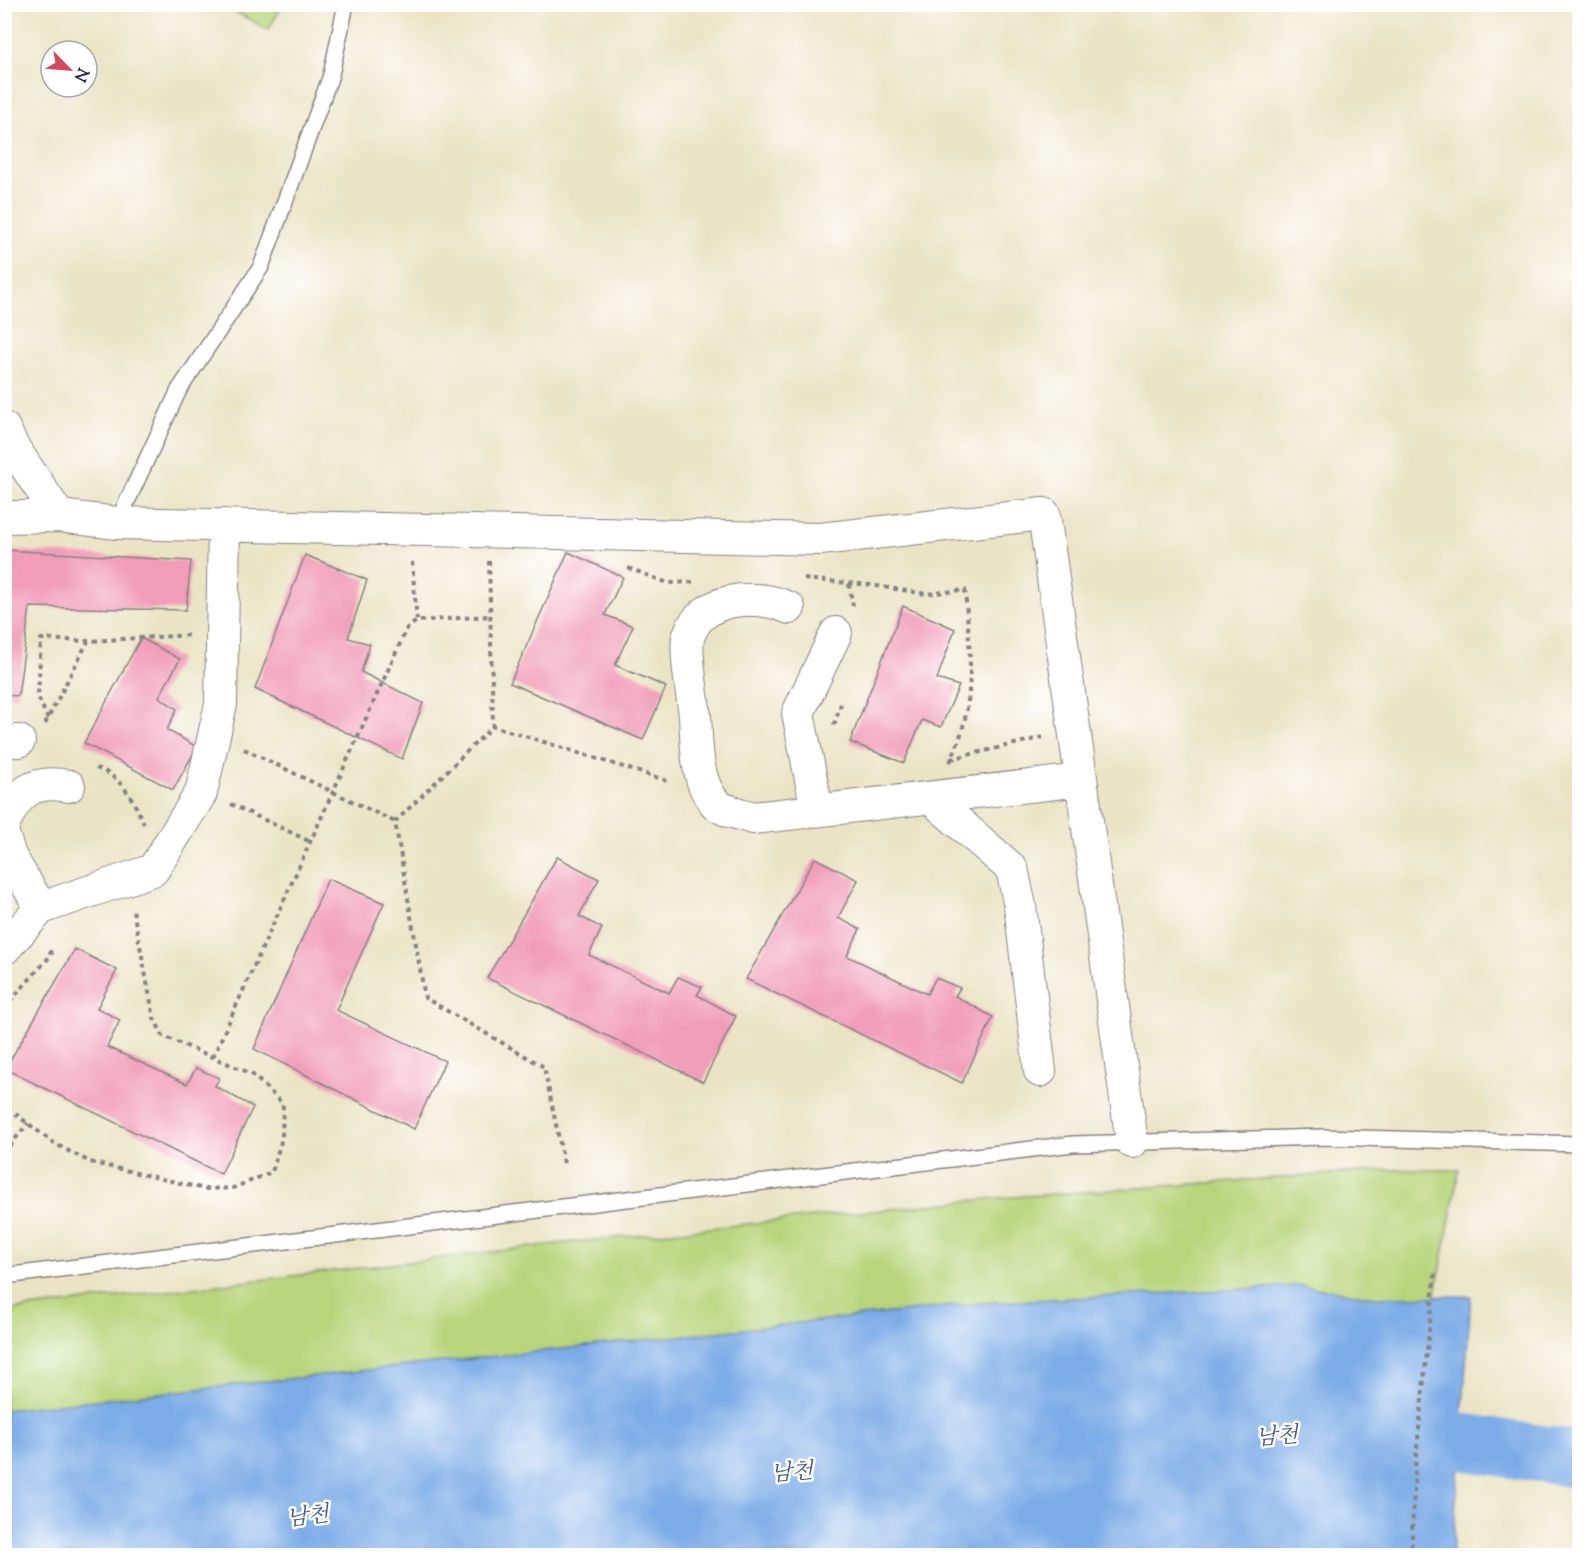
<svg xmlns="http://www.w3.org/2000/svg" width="1584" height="1560" font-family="'Sorts Mill Goudy','Noto Serif KR',serif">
<rect width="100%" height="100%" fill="#fff"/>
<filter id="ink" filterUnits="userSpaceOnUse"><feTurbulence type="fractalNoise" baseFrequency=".0167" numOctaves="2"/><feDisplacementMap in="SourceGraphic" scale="12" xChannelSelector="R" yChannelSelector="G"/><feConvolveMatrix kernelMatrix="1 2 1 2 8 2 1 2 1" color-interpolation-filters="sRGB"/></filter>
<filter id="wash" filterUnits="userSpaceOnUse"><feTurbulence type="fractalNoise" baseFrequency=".008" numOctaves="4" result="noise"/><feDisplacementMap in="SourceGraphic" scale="24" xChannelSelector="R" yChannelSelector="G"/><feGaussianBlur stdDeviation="1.35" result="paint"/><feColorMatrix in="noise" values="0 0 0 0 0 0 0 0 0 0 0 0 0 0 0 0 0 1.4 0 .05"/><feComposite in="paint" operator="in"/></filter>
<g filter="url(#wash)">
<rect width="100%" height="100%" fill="#eae4c5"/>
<path fill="#b8d57b" stroke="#6d7c5b" stroke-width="1.5" d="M223,5L283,4V5L268,30Z
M1386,1170H1459L1435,1298L1376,1297L1302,1286L982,1303L5,1410L4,1311L556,1244L986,1199Z"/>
<path fill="#7cace7" stroke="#4f6791" stroke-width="1.5" d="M1302,1286L1376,1297L1471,1296L1452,1555H5V1410L982,1303Z"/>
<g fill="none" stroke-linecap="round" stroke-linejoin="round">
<path stroke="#7cace7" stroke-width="57" d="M1386,1430L1580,1460"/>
</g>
<g id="blocks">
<path fill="#f19cb9" d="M4,550L191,561L186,610L30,607L18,696L4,695Z
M568,552L623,577L605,615L633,626L615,665L666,687L643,740L510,683Z
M305,555L367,580L348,638L370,644L361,672L423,703L402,759L255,689Z
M903,606L955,629L937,679L959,686L941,727L922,720L904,763L850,742Z
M141,638L180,659L159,697L177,709L167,730L197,747L173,790L84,743Z
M557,857L599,879L579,916L602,928L589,955L669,993L678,977L702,987L697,995L736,1016L703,1082L487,978Z
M815,858L858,880L838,918L860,929L847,956L927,994L936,978L960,988L955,996L993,1017L962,1083L746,979Z
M328,879L384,903L336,1010L445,1061L414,1129L254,1049Z
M75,949L117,970L97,1008L120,1020L107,1047L187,1084L196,1068L219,1078L215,1086L253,1107L221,1174L5,1069Z"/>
</g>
</g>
<g filter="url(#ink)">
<use href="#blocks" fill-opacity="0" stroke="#868380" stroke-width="1.5"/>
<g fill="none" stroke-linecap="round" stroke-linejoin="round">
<g stroke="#868380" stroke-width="18">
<path id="lane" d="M117,523L179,390L261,267L331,75L346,4
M4,1276L1073,1144L1322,1137L1580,1144"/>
</g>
<g stroke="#868380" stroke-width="34">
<path id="street" d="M4,428L13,447L59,516
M4,517L59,516L117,523L820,539L1044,514L1132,1142
M789,608C756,593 700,596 688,638C685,652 693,699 695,716C697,745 695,780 715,803C722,811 742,814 753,818L1081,780
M4,741H19
M932,799L1012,869L1020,906L1040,1071
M817,810L798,713L836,633
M4,824C17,792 33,779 69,786
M4,837L10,856L41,908
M4,949L41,908L153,870L201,793L221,704L224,525"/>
</g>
<path stroke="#868380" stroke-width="4" stroke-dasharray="4.5 4.5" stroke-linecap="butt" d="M489,561L493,726
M412,562L417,621
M628,568L668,583L693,582
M804,579L871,585L926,594L965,590C970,653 978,705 949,764
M849,584L853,606
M48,719L38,697L41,639L88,641
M45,724L88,641L191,635
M834,725L841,704
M244,749L395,822
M951,759L1044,737
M96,768C122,776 134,801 144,824
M231,804L311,842
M4,1008L52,954L47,948
M213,1057L407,628L417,621L490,616
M4,1100L9,1109L55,1144L90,1162L205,1189L233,1188L272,1172L282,1138L283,1104L252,1074L163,1036L154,1018L133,910
M4,1153L28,1123
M564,1163L544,1067L425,998L395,822L493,726L671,782
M1411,1556L1415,1468L1435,1272"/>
<use href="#lane" stroke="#fff" stroke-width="15"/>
<use href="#street" stroke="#fff" stroke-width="32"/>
</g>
</g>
<g text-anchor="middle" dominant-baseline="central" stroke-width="5" stroke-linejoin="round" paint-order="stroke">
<g font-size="22" font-style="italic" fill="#465980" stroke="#fff">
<text transform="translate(1277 1438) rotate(-4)">남천</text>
<text transform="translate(792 1474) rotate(-4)">남천</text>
<text transform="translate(308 1518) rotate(-7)">남천</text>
</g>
</g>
<rect width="1584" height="1560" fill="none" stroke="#fff" stroke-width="24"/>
<g transform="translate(69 69) rotate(115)"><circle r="28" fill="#ffffff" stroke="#a7a7b1" stroke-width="1.5"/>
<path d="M0-4.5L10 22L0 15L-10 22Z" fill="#d1495b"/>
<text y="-9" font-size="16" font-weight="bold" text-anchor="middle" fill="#22223b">N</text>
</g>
</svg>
